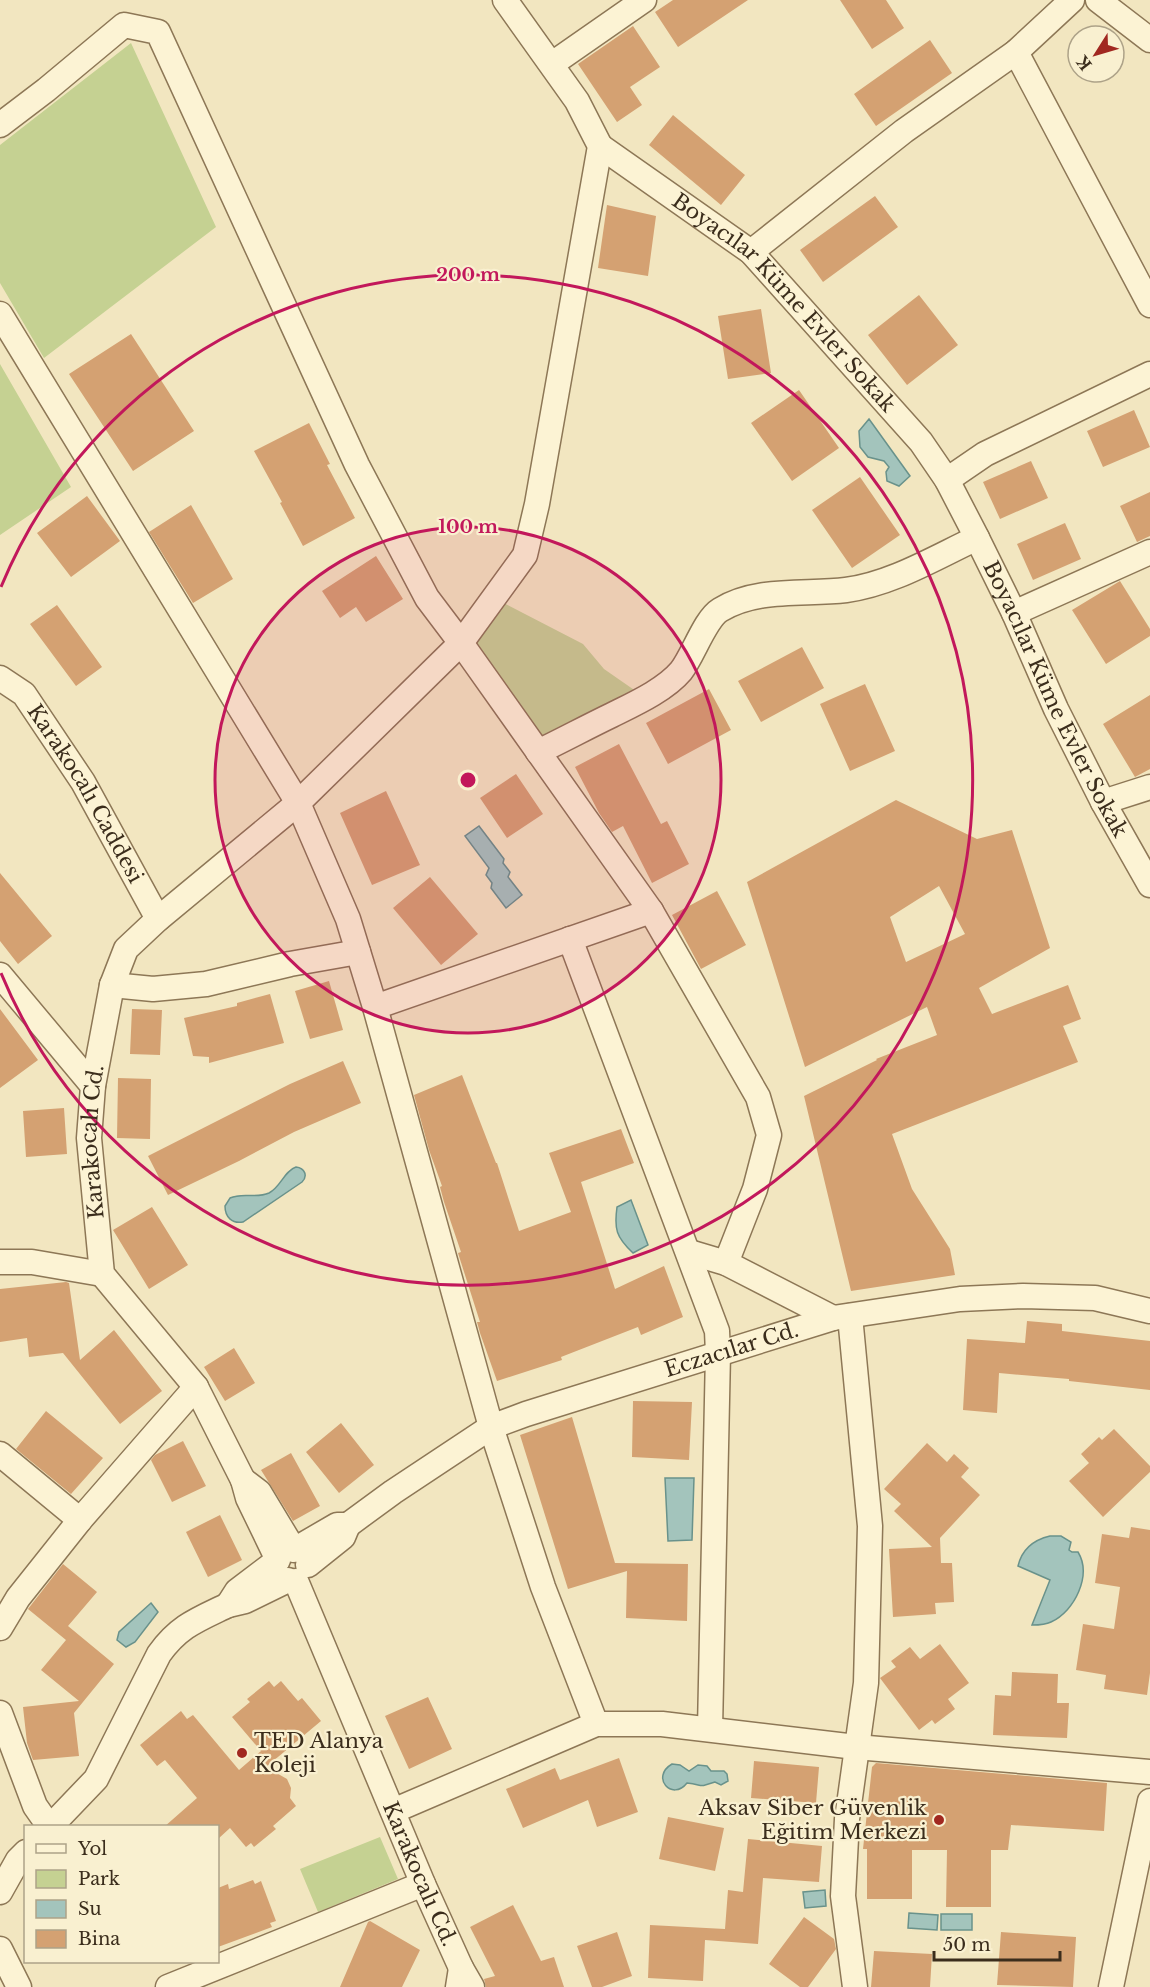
<svg xmlns="http://www.w3.org/2000/svg" width="1150" height="1987" font-family="'Libre Baskerville',serif">
<rect width="100%" height="100%" fill="#f2e6c0"/>
<path fill="#c5d192" d="M131,43L216,227L44,358L0,283V145Z
M0,364L71,487L0,535Z
M498,600L583,644L604,669L640,694L539,746L466,644Z
M380,1837L398,1879L318,1912L300,1869Z"/>
<path fill="#a3c4bc" stroke="#69928b" stroke-width="1.5" d="M869,419L910,476L899,486L887,481L886,472L889,467L884,461L868,457L860,447L859,431Z
M479,826L504,859L503,863L510,872L508,877L522,895L506,908L491,888L492,883L486,875L489,868L465,836Z
M296,1167C305,1168 308,1176 302,1182L243,1222C232,1224 225,1217 225,1206L230,1198C243,1192 256,1199 269,1193C281,1187 284,1171 296,1167Z
M631,1200L648,1245L633,1253C616,1237 614,1229 617,1207Z
M665,1478H694L692,1540L668,1541Z
M1050,1536H1061L1071,1542L1069,1550L1072,1552H1078C1092,1575 1075,1611 1051,1622C1045,1625 1038,1625 1032,1625L1050,1580L1018,1566C1022,1549 1033,1540 1050,1536Z
M151,1603L158,1612L135,1642L126,1647L117,1640L119,1632Z
M672,1764L680,1765L689,1771L698,1765L707,1766L711,1771H724L727,1774L728,1781L721,1785L715,1782C697,1788 705,1785 687,1783C672,1802 650,1777 672,1764Z
M825,1890L826,1906L805,1908L803,1892Z
M909,1913L938,1915L937,1930L908,1928Z
M941,1914H972V1930H941Z"/>
<path fill="#d4a172" fill-rule="evenodd" d="M673,0H748L678,47L655,12Z
M840,0H886L904,28L872,49Z
M633,26L660,67L630,87L642,105L617,122L578,64Z
M930,40L952,73L876,126L854,94Z
M673,115L745,175L721,205L649,145Z
M875,196L898,227L823,282L800,250Z
M607,205L656,216L648,276L598,268Z
M919,295L958,345L907,385L868,335Z
M761,309L771,373L728,379L718,316Z
M131,334L194,431L133,471L69,374Z
M799,390L839,448L792,481L751,423Z
M1134,410L1150,447L1103,467L1087,431Z
M309,423L330,464L327,465L355,518L303,546L280,503L282,502L254,451Z
M1031,461L1048,498L1000,519L983,482Z
M860,477L900,535L852,568L812,510Z
M1150,492V536L1137,542L1120,506Z
M87,496L120,541L71,577L37,533Z
M191,505L233,579L193,603L149,532Z
M1065,523L1081,559L1033,580L1017,544Z
M376,556L403,599L366,622L356,607L340,618L322,591Z
M1120,581L1150,629V636L1106,664L1072,610Z
M57,605L102,667L76,686L30,624Z
M802,647L824,688L761,722L738,681Z
M865,684L895,751L850,771L820,704Z
M709,689L731,730L668,764L646,723Z
M1150,695V769L1135,777L1103,724Z
M619,744L661,824L667,821L689,864L652,883L623,826L612,832L599,813L575,767Z
M516,774L543,814L507,838L480,798Z
M386,791L420,865L372,885L340,813Z
M896,800L977,839L1012,830L1050,948L979,988L992,1014L1068,985L1081,1019L1063,1026L1078,1062L892,1134L912,1189L950,1249L955,1275L851,1291L804,1096L877,1060L876,1059L937,1035L927,1007L805,1067L747,882ZM939,886L965,934L906,962L890,917Z
M0,873L52,936L18,964L0,941Z
M430,877L478,934L441,965L393,908Z
M717,891L746,945L701,969L672,915Z
M329,981L343,1030L310,1039L295,991Z
M270,994L284,1043L209,1063V1057L193,1056L184,1018L237,1006V1003Z
M0,1009L38,1060L0,1088Z
M132,1009L162,1010L160,1055L130,1054Z
M343,1061L361,1103L294,1132L239,1161L168,1195L148,1156L290,1084Z
M462,1075L496,1163H497L519,1231L571,1212L549,1153L621,1129L634,1163L581,1182L615,1289L664,1266L683,1317L641,1335L638,1327L561,1357L562,1360L497,1381L480,1333L477,1322H480L458,1253L461,1252L444,1202L440,1187L442,1186L429,1150L414,1095Z
M118,1078L151,1079L150,1139L117,1138Z
M64,1108L67,1154L26,1157L23,1111Z
M152,1207L188,1265L149,1289L113,1230Z
M66,1282L69,1283L80,1360L114,1330L162,1391L120,1424L63,1353L29,1357L27,1338L0,1342V1289Z
M1027,1321L1062,1324V1331L1150,1341V1390L1069,1381V1379L999,1373L997,1413L963,1410L967,1339L1025,1343Z
M234,1348L255,1383L225,1401L204,1367Z
M633,1401L692,1402L689,1460L632,1457Z
M46,1411L103,1458L71,1494L16,1449Z
M572,1417L615,1563L688,1564L687,1621L626,1618L627,1571L568,1589L520,1435Z
M341,1423L374,1465L339,1493L306,1452Z
M1114,1429L1150,1466V1472L1103,1517L1069,1481L1089,1463L1081,1454L1099,1437L1102,1440Z
M183,1441L206,1486L172,1502L151,1460L155,1455Z
M927,1443L947,1462L954,1454L969,1468L961,1477L980,1495L940,1538L941,1563H952L954,1602L935,1603L936,1614L893,1617L889,1549L932,1547L894,1511L901,1504L884,1489Z
M291,1453L320,1506L293,1521L261,1470Z
M220,1515L242,1560L208,1577L186,1532Z
M1131,1527L1150,1530V1673L1147,1695L1104,1689L1106,1675L1076,1670L1083,1624L1114,1629L1120,1587L1095,1583L1102,1534L1129,1538Z
M63,1564L97,1592L68,1626L114,1664L74,1713L79,1756L33,1760L27,1743L23,1707L79,1701L41,1670L66,1640L28,1609Z
M940,1644L969,1683L948,1699L955,1709L935,1724L932,1720L919,1730L880,1678L896,1667L891,1661L910,1647L920,1659Z
M1012,1672L1058,1674L1057,1703H1069L1067,1738L993,1735L995,1695L1011,1696Z
M269,1681L274,1687L281,1681L298,1701L302,1698L321,1721L266,1767L287,1779L291,1788L290,1798L296,1806L273,1826L276,1829L254,1847L251,1843L246,1847L230,1828L218,1839V1827H164L197,1798L165,1760L157,1766L140,1745L181,1711L187,1719L193,1715L239,1770L261,1751L232,1717L250,1702L247,1699Z
M428,1697L452,1749L409,1769L385,1716Z
M619,1758L638,1812L597,1827L588,1800L523,1828L506,1789L555,1768L560,1780Z
M754,1761L819,1767L816,1803L751,1798Z
M876,1763L1107,1783L1104,1831L1011,1825L1008,1850H991V1907H946L947,1850H912V1899H867V1849H863L872,1767Z
M668,1817L724,1828L715,1871L659,1859Z
M748,1839L822,1846L819,1882L763,1878L758,1944L705,1940L703,1981L648,1978L650,1925L725,1929L728,1890L743,1892Z
M253,1880L255,1884L261,1881L276,1921L270,1923L272,1927L218,1947V1888L228,1884L229,1889Z
M513,1905L541,1961L554,1957L564,1987H486L484,1979L495,1976L470,1927Z
M804,1917L834,1939L836,1949L808,1987H800L769,1964Z
M370,1921L420,1950L402,1987H340L368,1922Z
M617,1932L632,1976L602,1987H592L577,1946Z
M1001,1932L1076,1937L1073,1987L997,1985Z
M874,1951L932,1954L930,1987H871Z"/>
<g fill="none" stroke-linecap="round" stroke-linejoin="round">
<g stroke="#8d7756" stroke-width="27">
<g id="minor">
<path d="M1098,0L1150,40"/>
<path d="M1016,52L1150,305"/>
<path d="M552,64L644,0"/>
<path d="M0,125L46,90L124,25L158,32L357,465L427,598L461,643L651,911L758,1097L769,1135L755,1189L726,1263"/>
<path id="s1" d="M600,146L751,252L921,442L947,480L975,534L1014,613L1056,709L1103,802L1150,885"/>
<path d="M751,252L904,131L1016,52L1072,0"/>
<path d="M0,314L298,803L348,919L375,1007L491,1427L543,1587L596,1724"/>
<path d="M947,480L985,454L1150,374"/>
<path d="M1014,613L1150,552"/>
<path id="s2" d="M0,678L24,694L83,782L158,919"/>
<path d="M538,752C563,740 587,727 612,715C634,704 665,690 681,671C693,656 705,619 720,610C757,587 805,595 846,590C892,584 936,557 977,538"/>
<path d="M1103,802L1150,787"/>
<path d="M570,939L717,1331L718,1353L710,1729"/>
<path d="M0,975L93,1086"/>
<path d="M112,985L153,989L206,984L290,964L358,952"/>
<path d="M375,1007L651,911"/>
<path d="M689,1252L726,1263L833,1318"/>
<path d="M0,1262H32L102,1274"/>
<path d="M850,1316L870,1526L866,1683L847,1819L843,1896L855,1987"/>
<path d="M0,1454L80,1520"/>
<path id="s3" d="M243,1480L196,1387L102,1274L89,1138L93,1086L112,985L126,949L158,919L298,803L461,643L525,555L537,504L600,146L577,101L505,0"/>
<path id="s4" d="M348,1525L393,1492L491,1427L526,1414L833,1318L960,1299L1023,1296L1095,1298L1150,1311"/>
<path d="M288,1580L245,1601L228,1605L237,1591L278,1560L248,1498L243,1480L259,1492L294,1550L337,1525H348L343,1537L308,1565"/>
<path id="s5" d="M296,1581L423,1884L461,1968"/>
<path d="M0,1628L18,1598L80,1520L196,1387"/>
<path d="M0,1713L35,1806L49,1826"/>
<path d="M393,1811L596,1724H662L856,1747L1150,1772"/>
<path d="M51,1826L96,1779L159,1654C179,1626 197,1620 228,1605"/>
<path d="M0,1892L18,1860L26,1852"/>
<path d="M0,1949L19,1987"/>
<path d="M168,1987L423,1884"/>
<path d="M458,1987L461,1968L472,1987"/>
<path d="M1111,1987L1150,1801"/>
</g>
</g>
<use href="#minor" stroke="#fcf3d4" stroke-width="24"/>
</g>
<circle cx="468" cy="780" r="253" fill="#c2185b" fill-opacity=".12"/>
<g fill="none" stroke="#c2185b" stroke-width="3">
<circle cx="468" cy="780" r="253"/>
<path d="M1 587A505 505 0 1 1 1 973"/>
</g>
<g fill="#a12820" stroke="#f9f0d0" stroke-width="2">
<circle cx="242" cy="1753" r="6"/>
<circle cx="939" cy="1820" r="6"/>
</g>
<g text-anchor="middle" dominant-baseline="central" stroke-width="4.5" stroke-linejoin="round" paint-order="stroke">
<g font-size="21" fill="#3b2d1c" stroke="#f9f0d0">
<text stroke="none"><textPath href="#s1" startOffset="243">Boyacılar Küme Evler Sokak</textPath></text>
<text stroke="none"><textPath href="#s1" startOffset="730">Boyacılar Küme Evler Sokak</textPath></text>
<text stroke="none"><textPath href="#s2" startOffset="146">Karakocalı Caddesi</textPath></text>
<text stroke="none"><textPath href="#s3" startOffset="384">Karakocalı Cd.</textPath></text>
<text stroke="none"><textPath href="#s4" startOffset="426">Eczacılar Cd.</textPath></text>
<text stroke="none"><textPath href="#s5" startOffset="318">Karakocalı Cd.</textPath></text>
</g>
<g font-size="21" fill="#3b2d1c" stroke="#f9f0d0" text-anchor="start">
<text x="254" y="1741">TED Alanya<tspan x="254" dy="24">Koleji</tspan></text>
<text x="927" y="1808" text-anchor="end">Aksav Siber Güvenlik<tspan x="927" dy="24">Eğitim Merkezi</tspan></text>
</g>
</g>
<circle cx="468" cy="780" r="9" fill="#c2185b" stroke="#f9f0d0" stroke-width="3"/>
<g font-size="18" text-anchor="middle" font-weight="bold" fill="#c2185b" stroke="#f9f0d0" stroke-width="4.5" stroke-linejoin="round" paint-order="stroke">
<text x="468" y="281">200 m</text>
<text x="468" y="533">100 m</text>
</g>
<rect x="24" y="1825" width="195" height="138" fill="#f9f0d0" stroke="#ada288" stroke-width="1.5"/>
<rect x="36" y="1844" width="30" height="9" fill="#fcf3d4" stroke="#ada288" stroke-width="1.5"/>
<text x="78" y="1855" font-size="18" fill="#3b2d1c">Yol</text>
<rect x="36" y="1870" width="30" height="18" fill="#c5d192" stroke="#ada288" stroke-width="1.5"/>
<text x="78" y="1885" font-size="18" fill="#3b2d1c">Park</text>
<rect x="36" y="1900" width="30" height="18" fill="#a3c4bc" stroke="#ada288" stroke-width="1.5"/>
<text x="78" y="1915" font-size="18" fill="#3b2d1c">Su</text>
<rect x="36" y="1930" width="30" height="18" fill="#d4a172" stroke="#ada288" stroke-width="1.5"/>
<text x="78" y="1945" font-size="18" fill="#3b2d1c">Bina</text>
<g transform="translate(1096 54) rotate(233)"><circle r="28" fill="#f9f0d0" stroke="#ada288" stroke-width="1.5"/>
<path d="M0-4.5L10 22L0 15L-10 22Z" fill="#a12820"/>
<text y="-9" font-size="16" font-weight="bold" text-anchor="middle" fill="#3b2d1c">K</text>
</g>
<path d="M934 1951v9h126v-9" fill="none" stroke="#3b2d1c" stroke-width="3"/>
<text x="943" y="1951" font-size="18" fill="#3b2d1c" stroke="#f9f0d0" stroke-width="4.5" paint-order="stroke">50 m</text>
</svg>
